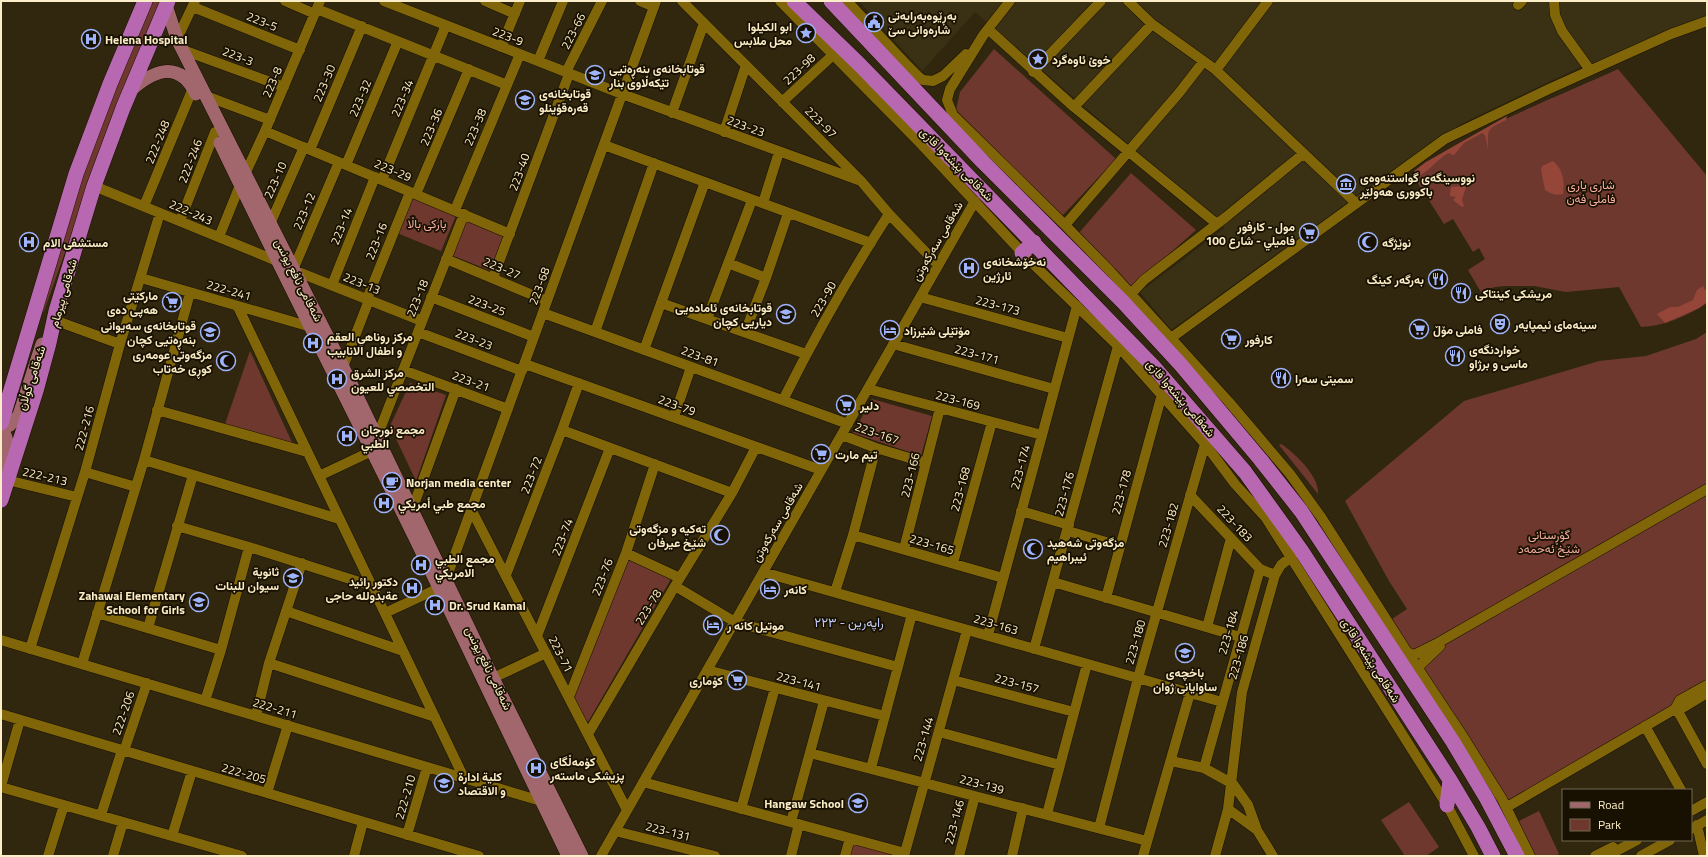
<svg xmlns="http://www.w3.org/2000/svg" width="1708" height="857" font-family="'Titillium Web',Vazirmatn,sans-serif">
<rect width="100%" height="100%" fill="#30270e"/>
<path fill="#3a3114" d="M859,1H1707V15L1597,63L1586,64L1461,124L1386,175L1171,330L1140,292L1225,228L975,12L922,71Z"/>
<path fill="#6f382f" d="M150,1H160L89,185L44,311L38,316L78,183Z
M994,49L1116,159L1061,217L956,110L960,92Z
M1618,69L1707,176V303C1688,316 1664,326 1641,327L1619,287L1566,292L1534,286H1505L1495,287L1486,290L1482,294L1468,270L1485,259L1479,248L1473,252L1453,219L1444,224L1412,174C1470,129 1551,100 1618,69Z
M1131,173L1196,230L1131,288L1078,234Z
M411,195L457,213L441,251L397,233Z
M465,221L503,236L491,271L451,255Z
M1707,332V687L1508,802L1392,619L1407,609L1389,581L1345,501L1464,401L1599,361L1646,356L1696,339Z
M250,351L295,449L223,430Z
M410,383L446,395L416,481L390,426Z
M872,399L932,416L921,456L853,433Z
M1281,444C1294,452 1320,477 1318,494L1279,445Z
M626,558L672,577L588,722L570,699Z
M1409,802L1439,847L1426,856H1405L1381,820Z
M1539,811L1559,854L1554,856H1535L1519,821Z
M854,840L894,850L893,856H850Z"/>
<path fill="#954639" d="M1507,116L1506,120C1486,130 1488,128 1488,149L1485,135L1482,133L1464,143L1454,155L1448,153C1437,160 1430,170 1419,176L1414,171L1426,162Z
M1553,161C1563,169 1565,182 1563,194C1555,196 1552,194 1545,190L1541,170L1542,166Z
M1462,186L1466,187L1462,200L1464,206L1462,207L1453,200L1456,197L1450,196L1451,187Z
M1703,286L1705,290H1707V302L1699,308L1665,323L1657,314L1670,307H1678L1693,300L1697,290Z"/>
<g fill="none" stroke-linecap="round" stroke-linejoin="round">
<g stroke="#181000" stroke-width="11">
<path id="minor" d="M285,1L315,14
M384,1L622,94L861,181
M485,1L515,14
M640,1L654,7
M682,1L861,181L889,214L938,265
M780,1L921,144L1031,262L1118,346L1205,444L1235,484L1266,518L1447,805L1474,856
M847,1L905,63L920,78L923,80L933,81L943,76L966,54
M1010,1L984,34L950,89L947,100L953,115L1065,225L1111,272L1229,402L1290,474L1321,517L1407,652L1462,735L1502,799L1530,856
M1128,1L1152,24L1216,70L1356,203
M1554,1L1555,15L1562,31L1590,70
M1518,5L1522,1
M193,7L300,50
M317,9L507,85
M988,29L1074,107L1217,224
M177,39L195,1
M501,47L520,1
M183,50L284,87
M538,61L563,1
M1216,70L1268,1
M566,72L602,1
M1033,72L1101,1
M206,96L270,120
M782,102L834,54
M1074,107L1152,24
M672,113L704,23
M265,131L510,234
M724,132L746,65
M604,145L871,243
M310,150L362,26
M339,162L293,270L422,321
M346,165L398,41
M382,180L446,25
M94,186L277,261
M416,194L469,69
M763,203L779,152
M144,206L193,88
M455,210L520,54
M180,221L215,132
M270,224L304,147
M1065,225L1179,93L1203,62
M219,237L240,185L265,131L320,1
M446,259L547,301
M728,263L766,278
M141,278L311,327
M493,278L569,74
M332,285L375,177
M431,297L534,337
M920,297L1068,338
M1127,298L1144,280L1226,217L1303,154
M367,299L410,192
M661,303L806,354
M238,307L464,778
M543,313L848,424
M707,319L752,200
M54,320L120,344
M418,332L522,371
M595,332L654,163
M745,332L766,278L788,213
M1171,338L1445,139L1549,89L1671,34L1707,21
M893,344L1054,389
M644,350L705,182
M525,364L821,470
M343,367L369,300
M403,370L508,409
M868,389L1042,435
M783,400C815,336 850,274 889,214
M157,410L307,452
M674,417L691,367
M562,430L732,493
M842,435L876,448L926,463
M377,437L464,214
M144,460L339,519
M85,472L136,487
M319,476L372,451
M7,480L77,497
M1190,495L1260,569L1275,575
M471,509L627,810
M412,510L456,389
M1021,511L1069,525
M177,526L249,547L372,586
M1068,531L1120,546
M853,535L1003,578
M904,549L940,408
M626,553L680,578
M953,563L992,422
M763,572L1222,702
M506,575L562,430L579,383
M446,579L656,1
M1053,582L1240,637
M675,586L735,622L898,667
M835,592L853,535L876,448
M1106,598L1162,394
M286,611L403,651
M97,613L221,650
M385,613L439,588
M1207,627L1231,538
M148,628L193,475
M988,635L1077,306
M537,636L610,448
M1,640L541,801
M30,649L85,472L120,344L160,213
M1034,649L1118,346
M1407,652L1414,655L1436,644L1707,489
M269,663L435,717
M82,664L144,460L190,293
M707,670L885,716
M1418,670L1421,664L1440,646
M493,678L546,653
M953,680L1074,712
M1707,685L1680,700L1675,709L1684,707L1707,693
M569,697L626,553L655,464
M205,701L221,650L249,547
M1,714L479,856
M256,716L269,663L302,563
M1645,726L1681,790
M939,732L1060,765
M588,734L675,586L732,493L756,447
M124,751L147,683
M810,753L1147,841
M1171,761L1204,768L1233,784L1248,805L1257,830L1273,856
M871,768L912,614
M1204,768L1260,569
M643,782L905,853
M1,786L20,720
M1,787L242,856
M267,793L288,725
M1507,807L1675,709L1680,715L1707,764
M741,809L775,688
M1228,809L1257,830
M1691,811L1707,802
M1047,814L1087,664
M101,815L122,750
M791,822L824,701
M1697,825L1704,856
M1099,828L1138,678L1205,444
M1691,829L1707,820
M615,831L715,856
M407,835L427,767
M172,836L192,771
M48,856L64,805
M113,856L123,822
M354,856L363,822
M601,856L975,201
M791,856L799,824
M845,856L850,838
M904,856L967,630
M959,856L975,796
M1012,856L1023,808
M1143,856L1190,693
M1215,856L1228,809L1242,692L1275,575L1281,565L1296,553
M1595,856L1613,847
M1607,856L1637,840
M1641,856L1670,840"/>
</g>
<g stroke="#181000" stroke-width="14">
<path id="major" d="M166,5L177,39L343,367L493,678L582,856
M129,92C153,70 179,59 196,94
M220,143C283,274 350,405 414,536C466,642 516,750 568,856
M1,428C13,444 6,459 1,477
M1,429L10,425L19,415L42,344"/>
</g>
<g stroke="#181000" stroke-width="16">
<path id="highway" d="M794,1L860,65L1153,366L1245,472L1301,550L1450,780L1478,827L1493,856
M831,1L983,162L1123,302L1181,365L1260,459L1301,511L1453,742L1487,799L1517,856
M1022,253L1034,242
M1,423L76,174L110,84L145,1
M1,500L36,391L49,343L56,311L94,186L123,108L168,1
M1447,805L1450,780"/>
</g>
<use href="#minor" stroke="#806608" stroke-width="10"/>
<use href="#major" stroke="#a2676d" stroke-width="13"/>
<use href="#highway" stroke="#b868b0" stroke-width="15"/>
</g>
<defs>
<g id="civic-ring" transform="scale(1)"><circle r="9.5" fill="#181000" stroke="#9eb4fd" stroke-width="1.5"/><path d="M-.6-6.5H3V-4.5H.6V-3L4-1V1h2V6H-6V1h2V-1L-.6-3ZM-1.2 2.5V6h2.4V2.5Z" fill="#9eb4fd"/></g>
<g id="sight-ring" transform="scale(1)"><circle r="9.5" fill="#181000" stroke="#9eb4fd" stroke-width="1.5"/><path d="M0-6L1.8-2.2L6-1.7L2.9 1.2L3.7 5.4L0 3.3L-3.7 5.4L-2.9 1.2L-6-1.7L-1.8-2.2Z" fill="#9eb4fd"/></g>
<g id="hospital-ring" transform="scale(1)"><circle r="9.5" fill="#181000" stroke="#9eb4fd" stroke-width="1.5"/><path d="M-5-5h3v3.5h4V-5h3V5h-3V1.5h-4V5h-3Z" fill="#9eb4fd"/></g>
<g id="school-ring" transform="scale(1)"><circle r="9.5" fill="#181000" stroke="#9eb4fd" stroke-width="1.5"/><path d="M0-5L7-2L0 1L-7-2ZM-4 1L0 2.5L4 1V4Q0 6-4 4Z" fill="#9eb4fd"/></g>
<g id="museum-ring" transform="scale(1)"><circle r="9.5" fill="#181000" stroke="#9eb4fd" stroke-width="1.5"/><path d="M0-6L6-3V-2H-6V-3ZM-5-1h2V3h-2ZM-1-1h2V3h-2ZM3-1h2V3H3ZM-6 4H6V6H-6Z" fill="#9eb4fd"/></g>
<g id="supermarket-ring" transform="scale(1)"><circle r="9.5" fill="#181000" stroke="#9eb4fd" stroke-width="1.5"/><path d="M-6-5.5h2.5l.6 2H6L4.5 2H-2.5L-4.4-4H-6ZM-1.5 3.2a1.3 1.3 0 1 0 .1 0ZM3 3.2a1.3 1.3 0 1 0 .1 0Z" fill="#9eb4fd"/></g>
<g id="mosque-ring" transform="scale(1)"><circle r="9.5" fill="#181000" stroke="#9eb4fd" stroke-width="1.5"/><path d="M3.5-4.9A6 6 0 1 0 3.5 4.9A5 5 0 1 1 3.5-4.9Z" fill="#9eb4fd"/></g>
<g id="restaurant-ring" transform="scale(1)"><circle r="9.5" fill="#181000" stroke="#9eb4fd" stroke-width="1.5"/><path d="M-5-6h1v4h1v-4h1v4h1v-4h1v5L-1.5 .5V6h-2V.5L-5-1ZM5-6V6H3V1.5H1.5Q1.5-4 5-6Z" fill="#9eb4fd"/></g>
<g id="theatre-ring" transform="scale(1)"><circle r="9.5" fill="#181000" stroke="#9eb4fd" stroke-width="1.5"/><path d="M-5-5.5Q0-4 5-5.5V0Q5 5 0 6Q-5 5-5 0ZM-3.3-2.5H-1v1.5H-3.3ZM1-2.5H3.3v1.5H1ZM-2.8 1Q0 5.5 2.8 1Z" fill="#9eb4fd"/></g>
<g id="hotel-ring" transform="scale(1)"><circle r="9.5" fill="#181000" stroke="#9eb4fd" stroke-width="1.5"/><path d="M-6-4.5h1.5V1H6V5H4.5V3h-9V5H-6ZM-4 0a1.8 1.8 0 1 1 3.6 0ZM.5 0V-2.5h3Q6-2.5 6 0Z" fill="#9eb4fd"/></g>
<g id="cafe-ring" transform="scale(1)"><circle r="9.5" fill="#181000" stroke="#9eb4fd" stroke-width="1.5"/><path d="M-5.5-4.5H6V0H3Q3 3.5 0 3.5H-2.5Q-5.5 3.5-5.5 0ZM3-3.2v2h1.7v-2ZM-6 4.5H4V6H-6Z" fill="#9eb4fd"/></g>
<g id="university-ring" transform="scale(1)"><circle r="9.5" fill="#181000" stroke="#9eb4fd" stroke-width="1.5"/><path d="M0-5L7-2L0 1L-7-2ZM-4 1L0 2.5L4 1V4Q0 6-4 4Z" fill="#9eb4fd"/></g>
</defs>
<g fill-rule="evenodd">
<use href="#civic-ring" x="874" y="22"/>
<use href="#sight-ring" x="806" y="33"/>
<use href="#hospital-ring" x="91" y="39"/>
<use href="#sight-ring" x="1038" y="59"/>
<use href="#school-ring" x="595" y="75"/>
<use href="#school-ring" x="525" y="100"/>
<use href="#museum-ring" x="1346" y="184"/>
<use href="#supermarket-ring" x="1309" y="233"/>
<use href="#hospital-ring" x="29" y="242"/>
<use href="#mosque-ring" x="1368" y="242"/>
<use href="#hospital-ring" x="969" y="268"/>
<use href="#restaurant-ring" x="1438" y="279"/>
<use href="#restaurant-ring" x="1461" y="293"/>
<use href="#supermarket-ring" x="172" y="302"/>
<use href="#school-ring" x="786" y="314"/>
<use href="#theatre-ring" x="1500" y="324"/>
<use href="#supermarket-ring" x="1419" y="329"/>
<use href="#hotel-ring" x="890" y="330"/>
<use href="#school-ring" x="210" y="332"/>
<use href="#supermarket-ring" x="1231" y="339"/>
<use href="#hospital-ring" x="313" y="343"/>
<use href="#restaurant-ring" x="1455" y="356"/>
<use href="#mosque-ring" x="226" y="361"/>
<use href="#restaurant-ring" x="1281" y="378"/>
<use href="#hospital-ring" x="337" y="379"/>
<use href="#supermarket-ring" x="846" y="405"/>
<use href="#hospital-ring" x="347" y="436"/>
<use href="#supermarket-ring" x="821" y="454"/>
<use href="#cafe-ring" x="392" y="482"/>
<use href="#hospital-ring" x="384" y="503"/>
<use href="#mosque-ring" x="720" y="535"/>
<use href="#mosque-ring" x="1033" y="549"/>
<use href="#hospital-ring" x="421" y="565"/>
<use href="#school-ring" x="293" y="578"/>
<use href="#hospital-ring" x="412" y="588"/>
<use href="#hotel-ring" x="770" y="589"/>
<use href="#school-ring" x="199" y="602"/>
<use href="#hospital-ring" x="435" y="605"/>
<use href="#hotel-ring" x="713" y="625"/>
<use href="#school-ring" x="1185" y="653"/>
<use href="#supermarket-ring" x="737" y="680"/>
<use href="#hospital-ring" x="536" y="768"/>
<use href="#university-ring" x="444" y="783"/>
<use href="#school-ring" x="858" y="803"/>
</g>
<g text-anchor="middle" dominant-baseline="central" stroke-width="3.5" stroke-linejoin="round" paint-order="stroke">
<g font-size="12" font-weight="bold" fill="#fbedc7" stroke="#181000" text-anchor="start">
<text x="888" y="15">بەڕێوەبەرایەتی<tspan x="888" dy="14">شارەوانی سێ</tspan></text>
<text x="792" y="26" text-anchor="end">ابو الكيلوا<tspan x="792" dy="14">محل ملابس</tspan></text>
<text x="105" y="39">Helena Hospital</text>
<text x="1052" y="59">خوێ ئاوەگرد</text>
<text x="609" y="68">قوتابخانەی بنەڕەتیی<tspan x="609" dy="14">تێکەڵاوی بنار</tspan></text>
<text x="539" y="93">قوتابخانەی<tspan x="539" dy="14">قەرەقۆینلو</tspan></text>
<text x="1360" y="177">نووسینگەی گواستنەوەی<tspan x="1360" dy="14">باکووری هەولێر</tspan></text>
<text x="1295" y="226" text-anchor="end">مول - كارفور<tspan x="1295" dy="14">فاميلي - شارع 100</tspan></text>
<text x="43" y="242">مستشفى الام</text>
<text x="1382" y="242">نوێژگە</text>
<text x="983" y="261">نەخۆشخانەی<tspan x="983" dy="14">ئارژین</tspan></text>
<text x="1424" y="279" text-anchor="end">بەرگەر کینگ</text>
<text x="1475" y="293">مریشکی کینتاکی</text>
<text x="158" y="295" text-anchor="end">مارکێتی<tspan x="158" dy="14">هەپی دەی</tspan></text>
<text x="772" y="307" text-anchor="end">قوتابخانەی ئامادەیی<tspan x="772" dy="14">دیاریی کچان</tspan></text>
<text x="1514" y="324">سینەمای ئیمپایەر</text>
<text x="196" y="325" text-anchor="end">قوتابخانەی سەیوانی<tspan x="196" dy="14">بنەڕەتیی کچان</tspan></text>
<text x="1433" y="329">فاملی مۆڵ</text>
<text x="904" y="330">مۆتێلی شێرزاد</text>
<text x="327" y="336">مركز روناهي العقم<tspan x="327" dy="14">و اطفال الانابيب</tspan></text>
<text x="1245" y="339">کارفور</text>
<text x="1469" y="349">خواردنگەی<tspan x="1469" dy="14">ماسی و برژاو</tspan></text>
<text x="212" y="354" text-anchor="end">مزگەوتی عومەری<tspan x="212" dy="14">کوڕی خەتاب</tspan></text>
<text x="351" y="372">مركز الشرق<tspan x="351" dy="14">التخصصي للعيون</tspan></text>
<text x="1295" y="378">سمیتی سەرا</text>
<text x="860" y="405">دلير</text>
<text x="361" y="429">مجمع نورجان<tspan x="361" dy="14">الطبي</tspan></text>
<text x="835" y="454">تیم مارت</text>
<text x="406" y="482">Norjan media center</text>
<text x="398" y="503">مجمع طبي أمریکي</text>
<text x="706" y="528" text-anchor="end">تەکیە و مزگەوتی<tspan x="706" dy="14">شێخ عیرفان</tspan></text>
<text x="1047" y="542">مزگەوتی شەهید<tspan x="1047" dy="14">ئیبراهیم</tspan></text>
<text x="435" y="558">مجمع الطبي<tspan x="435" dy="14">الامريكي</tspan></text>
<text x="279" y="571" text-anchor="end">ثانوية<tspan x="279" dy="14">سيوان للبنات</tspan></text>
<text x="398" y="581" text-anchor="end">دكتور رائيد<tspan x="398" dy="14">عةبدولله حاجى</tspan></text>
<text x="784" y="589">کانەر</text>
<text x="185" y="595" text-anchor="end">Zahawai Elementary<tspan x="185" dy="14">School for Girls</tspan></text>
<text x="449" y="605">Dr. Srud Kamal</text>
<text x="727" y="625">موتيل كانه ر</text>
<text x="1185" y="672" text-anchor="middle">باخچەی<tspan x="1185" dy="14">ساوایانی ژوان</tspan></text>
<text x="723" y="680" text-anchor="end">كۆماری</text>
<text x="550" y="761">کۆمەڵگای<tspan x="550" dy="14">پزیشکی ماستەر</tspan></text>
<text x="458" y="776">كلية ادارة<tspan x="458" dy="14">و الاقتصاد</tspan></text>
<text x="844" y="803" text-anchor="end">Hangaw School</text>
</g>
<g font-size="12" fill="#fbedc7" stroke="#181000">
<text transform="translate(262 21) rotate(22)">223-5</text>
<text transform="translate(573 31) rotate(-63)">223-66</text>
<text transform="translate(508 36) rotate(21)">223-9</text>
<text transform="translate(238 56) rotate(21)">223-3</text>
<text transform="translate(799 69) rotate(-43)">223-98</text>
<text transform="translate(272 82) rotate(-67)">223-8</text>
<text transform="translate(324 83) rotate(-67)">223-30</text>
<text transform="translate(360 98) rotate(-67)">223-32</text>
<text transform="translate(402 98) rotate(-67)">223-34</text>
<text transform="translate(821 122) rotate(45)">223-97</text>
<text transform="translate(746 126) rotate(20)">223-23</text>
<text transform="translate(431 127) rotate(-67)">223-36</text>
<text transform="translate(475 127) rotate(-67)">223-38</text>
<text transform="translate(157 142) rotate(-68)">222-248</text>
<text transform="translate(190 161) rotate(-69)">222-246</text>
<text transform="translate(957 164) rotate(45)">شەقامی پێشەوا قازی</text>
<text transform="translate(393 170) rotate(23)">223-29</text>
<text transform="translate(519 172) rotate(-70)">223-40</text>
<text transform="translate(275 180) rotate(-66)">223-10</text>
<text transform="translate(304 211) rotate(-67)">223-12</text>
<text transform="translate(191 212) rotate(23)">222-243</text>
<text transform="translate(341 226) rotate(-68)">223-14</text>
<text transform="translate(376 241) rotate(-68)">223-16</text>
<text transform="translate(937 241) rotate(-60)">شەقامی سەرکەوتن</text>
<text transform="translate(502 268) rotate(23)">223-27</text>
<text transform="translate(299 280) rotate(63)">شەقامی نافع یونس</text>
<text transform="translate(362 283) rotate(22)">223-13</text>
<text transform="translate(539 286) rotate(-70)">223-68</text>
<text transform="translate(229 290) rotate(16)">222-241</text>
<text transform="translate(63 293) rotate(-74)">شەقامی پیرمام</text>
<text transform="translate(417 298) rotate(-68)">223-18</text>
<text transform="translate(823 299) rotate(-60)">223-90</text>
<text transform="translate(487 305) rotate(21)">223-25</text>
<text transform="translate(998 305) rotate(15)">223-173</text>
<text transform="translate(474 339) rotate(21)">223-23</text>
<text transform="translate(977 354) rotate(15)">223-171</text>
<text transform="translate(700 356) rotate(20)">223-81</text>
<text transform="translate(31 378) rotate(-72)">شەقامی گوڵان</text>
<text transform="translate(471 381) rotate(20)">223-21</text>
<text transform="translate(1181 398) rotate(49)">شەقامی پێشەوا قازی</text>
<text transform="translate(958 400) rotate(15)">223-169</text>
<text transform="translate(677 405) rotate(20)">223-79</text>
<text transform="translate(84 428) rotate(-75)">222-216</text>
<text transform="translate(877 433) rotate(19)">223-167</text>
<text transform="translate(1020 467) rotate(-75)">223-174</text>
<text transform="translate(531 475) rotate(-69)">223-72</text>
<text transform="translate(910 475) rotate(-76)">223-166</text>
<text transform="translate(45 476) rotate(13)">222-213</text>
<text transform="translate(960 489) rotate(-75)">223-168</text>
<text transform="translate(1121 492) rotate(-75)">223-178</text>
<text transform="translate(1064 494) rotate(-75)">223-176</text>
<text transform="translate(777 522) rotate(-60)">شەقامی سەرکەوتن</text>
<text transform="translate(1235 523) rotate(47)">223-183</text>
<text transform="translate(1168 525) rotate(-74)">223-182</text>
<text transform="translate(562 537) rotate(-69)">223-74</text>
<text transform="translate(932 544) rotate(16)">223-165</text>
<text transform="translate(602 577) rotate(-69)">223-76</text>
<text transform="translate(648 607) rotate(-59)">223-78</text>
<text transform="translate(996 624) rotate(16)">223-163</text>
<text transform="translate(1228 632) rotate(-74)">223-184</text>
<text transform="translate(1135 642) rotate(-74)">223-180</text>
<text transform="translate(561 654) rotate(63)">223-71</text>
<text transform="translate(1238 657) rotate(-74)">223-186</text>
<text transform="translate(1371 660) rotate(57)">شەقامی پێشەوا قازی</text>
<text transform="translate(489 668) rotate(64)">شەقامی نافع یونس</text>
<text transform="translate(799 681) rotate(15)">223-141</text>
<text transform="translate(1017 683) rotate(15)">223-157</text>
<text transform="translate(275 708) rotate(17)">222-211</text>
<text transform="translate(123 713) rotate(-71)">222-206</text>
<text transform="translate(923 739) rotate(-74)">223-144</text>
<text transform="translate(244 773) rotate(16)">222-205</text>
<text transform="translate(982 784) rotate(15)">223-139</text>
<text transform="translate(405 797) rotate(-74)">222-210</text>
<text transform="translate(954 822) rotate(-75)">223-146</text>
<text transform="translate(668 831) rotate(14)">223-131</text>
</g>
<g font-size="12" fill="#f4afa1" stroke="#181000">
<text x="1591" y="184">شاری یاری<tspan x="1591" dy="14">فاملی فەن</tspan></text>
<text x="427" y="223">پارکی باڵا</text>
<text x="1549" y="534">گۆڕستانی<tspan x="1549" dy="14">شێخ ئەحمەد</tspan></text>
</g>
<g font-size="13" fill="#bfcdf6" stroke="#181000">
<text x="849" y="622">راپەرین - ٢٢٣</text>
</g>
</g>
<rect width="1708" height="857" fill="none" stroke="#fbedc7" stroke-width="4"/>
<rect x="1562" y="789" width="130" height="52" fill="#181000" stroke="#736850"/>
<rect x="1570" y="802" width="20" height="6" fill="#a2676d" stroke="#736850"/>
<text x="1598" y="809" font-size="12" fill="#fbedc7">Road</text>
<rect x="1570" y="819" width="20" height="12" fill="#6f382f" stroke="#736850"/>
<text x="1598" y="829" font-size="12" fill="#fbedc7">Park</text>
</svg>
